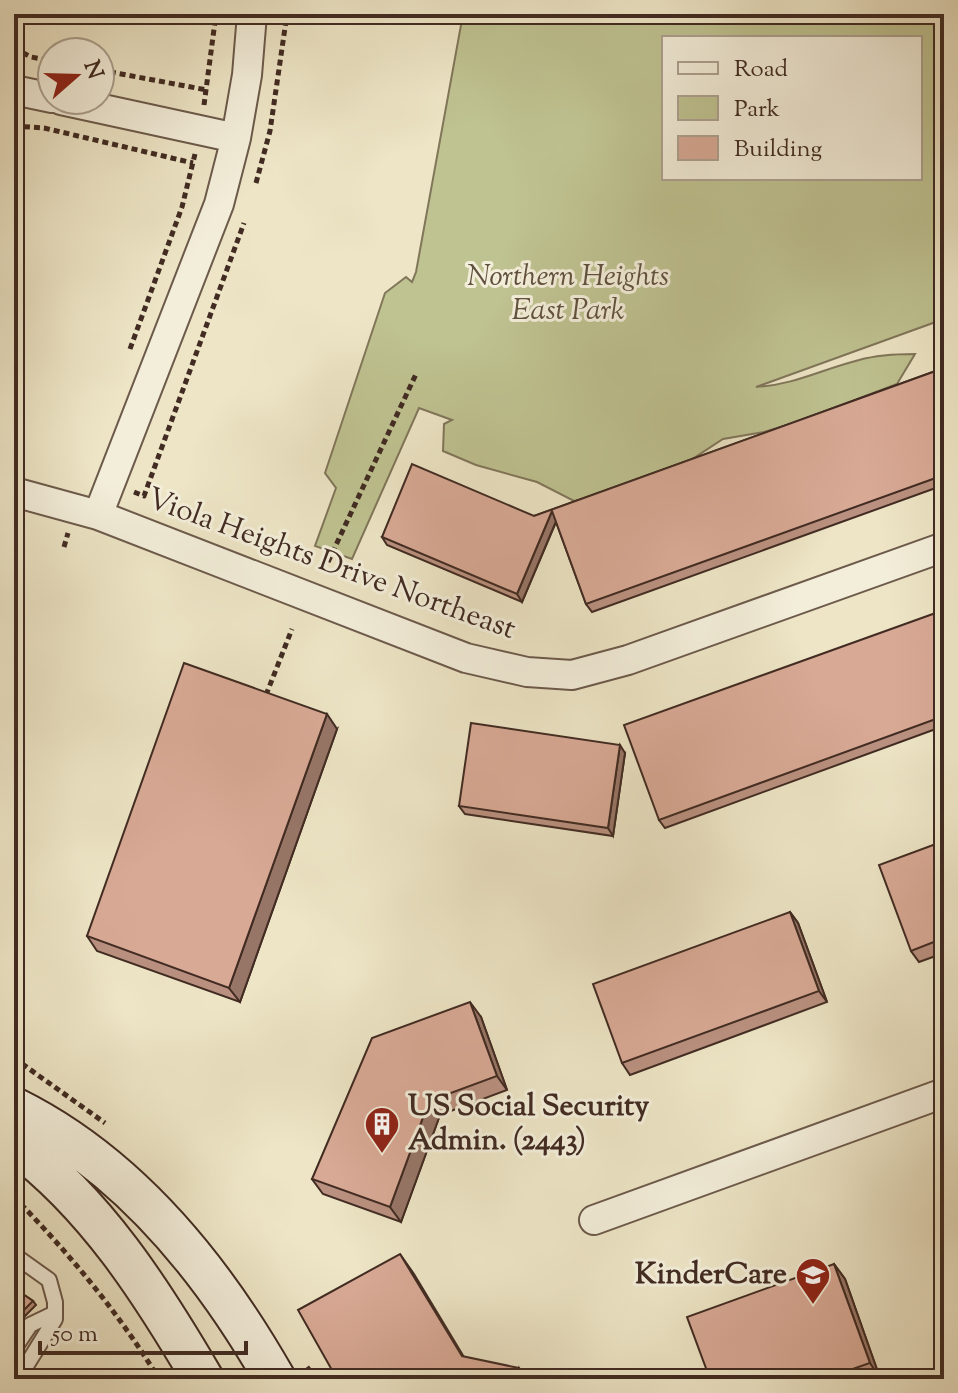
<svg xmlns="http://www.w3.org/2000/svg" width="958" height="1393" font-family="'Sorts Mill Goudy',serif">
<rect width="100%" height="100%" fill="#ede5c6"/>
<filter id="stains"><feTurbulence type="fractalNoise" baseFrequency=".0025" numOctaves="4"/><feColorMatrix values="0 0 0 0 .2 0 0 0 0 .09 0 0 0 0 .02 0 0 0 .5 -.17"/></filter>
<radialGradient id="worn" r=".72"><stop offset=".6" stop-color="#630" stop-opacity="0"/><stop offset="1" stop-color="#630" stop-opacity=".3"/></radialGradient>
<path fill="#bfc291" stroke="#80765a" stroke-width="2" fill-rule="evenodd" d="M463,14H944V319L756,387C794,385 823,369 859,360C877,355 896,354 915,354L897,384L794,423L764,432L723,439L677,469L621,493L574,501L537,482L476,465L443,451L444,424L452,420L419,408L352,559L315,546L336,488L325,473L385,293L406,277L412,282L416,272ZM664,38H920V178H664Z"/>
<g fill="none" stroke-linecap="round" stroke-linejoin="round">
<g stroke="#6c5a4b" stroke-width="18">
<path id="lane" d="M14,1255L49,1280L55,1302V1319L18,1379
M14,1349L30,1325L55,1313"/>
</g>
<g stroke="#6c5a4b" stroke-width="32">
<path id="street" d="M14,90L52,98
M61,100L236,138
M14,492L98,515L466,658L527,672L572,675L628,660L944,547
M98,515L219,204L236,138L247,75L252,14
M594,1220L944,1093"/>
</g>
<g stroke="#412b22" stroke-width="44">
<path id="secondary" d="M14,1108C129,1165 213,1270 275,1379
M14,1143C96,1204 152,1292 203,1379"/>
</g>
<path stroke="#412b22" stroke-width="5" stroke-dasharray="6 4" stroke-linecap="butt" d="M14,48L31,57L52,61
M100,70L207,90
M204,105L216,14
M14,126L44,128L193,163
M256,183L270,131L287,14
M130,349L182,207L195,154
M134,492L144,496L244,223
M64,547L68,533
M328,562L417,372
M266,695L292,629
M14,1058L105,1123
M14,1197C68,1252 119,1313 159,1379
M307,1367L316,1379"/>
<use href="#lane" stroke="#f3eeda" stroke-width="14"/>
<use href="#street" stroke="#f3eeda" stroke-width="28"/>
<use href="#secondary" stroke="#f3eeda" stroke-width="40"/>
</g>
<path fill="#ba9180" stroke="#412b22" stroke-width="2" d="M944,368V485L592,612L586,604L556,522L522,602L387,545L382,537L534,516Z
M944,610V726L665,828L659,820Z
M337,729L240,1002L97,951L87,936Z
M625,753L613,836L465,814L459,806Z
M944,841V953L919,962L911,951Z
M790,912L798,923L827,1002L630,1075L622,1063Z
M481,1017L507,1090L440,1115L401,1222L323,1194L312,1179Z
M834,1264L845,1279L880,1378L876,1379H710Z
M14,1288L33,1301L36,1305L22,1319L14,1331Z"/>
<path fill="#977668" stroke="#412b22" stroke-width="2" d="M552,511L557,519L522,602L517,594Z
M327,714L337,729L240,1002L229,988Z
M620,745L625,753L613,836L608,828Z
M790,912L798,923L827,1002L819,991Z
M470,1002L481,1017L507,1090L497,1076Z
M429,1101L440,1115L401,1222L390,1207Z
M400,1254L414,1274L476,1377L462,1356Z
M834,1264L845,1279L880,1378L870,1363Z
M19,1315L22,1319L14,1331V1323Z
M519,1368L526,1379H516Z"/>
<path fill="#d8a995" stroke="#412b22" stroke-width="2" d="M944,368V475L586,604L552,511L517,594L382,537L412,464L534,516Z
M944,610V716L659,820L624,725Z
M184,663L327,714L229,988L87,936Z
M471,723L620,745L608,828L459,806Z
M944,841V938L911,951L879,865Z
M790,912L819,991L622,1063L593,984Z
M470,1002L497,1076L429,1101L390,1207L312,1179L372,1038Z
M400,1254L462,1356L519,1368L516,1379H337L298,1310Z
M834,1264L870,1363L824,1379H710L687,1317Z
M14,1288L33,1301L19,1315L14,1323Z"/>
<defs>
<g id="building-pin" transform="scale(1.8)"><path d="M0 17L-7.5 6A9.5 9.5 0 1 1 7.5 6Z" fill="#8f2418" stroke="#f3eeda"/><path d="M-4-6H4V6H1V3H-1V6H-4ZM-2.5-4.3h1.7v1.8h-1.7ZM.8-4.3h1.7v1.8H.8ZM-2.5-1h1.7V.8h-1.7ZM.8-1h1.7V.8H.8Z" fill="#fff"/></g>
<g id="school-pin" transform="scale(1.8)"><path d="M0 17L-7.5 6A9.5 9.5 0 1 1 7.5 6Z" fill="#8f2418" stroke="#f3eeda"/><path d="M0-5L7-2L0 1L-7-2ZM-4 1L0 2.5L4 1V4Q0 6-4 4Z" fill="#fff"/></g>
</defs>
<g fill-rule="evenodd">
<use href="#building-pin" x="382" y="1124"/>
<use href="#school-pin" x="813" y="1275"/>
</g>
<g text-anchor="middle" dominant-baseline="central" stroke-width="6" stroke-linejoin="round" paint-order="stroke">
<g font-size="30" font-style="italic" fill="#60513e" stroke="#f3eeda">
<text x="568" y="277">Northern Heights<tspan x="568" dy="34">East Park</tspan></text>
</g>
<g font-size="30" fill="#412b22" stroke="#f3eeda">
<text transform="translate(331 565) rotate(20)">Viola Heights Drive Northeast</text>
</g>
<g font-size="30" font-weight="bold" fill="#412b22" stroke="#f3eeda" text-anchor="start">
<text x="408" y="1107">US Social Security<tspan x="408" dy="34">Admin. (2443)</tspan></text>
<text x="787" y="1275" text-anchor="end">KinderCare</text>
</g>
</g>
<rect width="958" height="1393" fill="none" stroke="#ede5c6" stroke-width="48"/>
<rect x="16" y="16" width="926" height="1361" fill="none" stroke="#412b22" stroke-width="4"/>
<rect x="24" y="24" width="910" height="1345" fill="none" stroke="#412b22" stroke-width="2"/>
<rect x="662" y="36" width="260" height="144" fill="#f3eeda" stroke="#aca090" stroke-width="2"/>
<rect x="678" y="62" width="40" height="12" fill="#f3eeda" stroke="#aca090" stroke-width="2"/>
<text x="734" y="76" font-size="24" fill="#412b22">Road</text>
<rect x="678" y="96" width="40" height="24" fill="#bfc291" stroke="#aca090" stroke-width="2"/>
<text x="734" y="116" font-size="24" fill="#412b22">Park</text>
<rect x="678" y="136" width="40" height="24" fill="#d8a995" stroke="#aca090" stroke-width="2"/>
<text x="734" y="156" font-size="24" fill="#412b22">Building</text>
<g transform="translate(76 76) rotate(70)"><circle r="38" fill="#f3eeda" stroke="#aca090" stroke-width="2"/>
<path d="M0-6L14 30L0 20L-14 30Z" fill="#8f2418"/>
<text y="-12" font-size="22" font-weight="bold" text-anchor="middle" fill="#412b22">N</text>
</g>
<path d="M40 1341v12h206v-12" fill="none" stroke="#412b22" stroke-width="4"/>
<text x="52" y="1341" font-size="24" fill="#412b22" stroke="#f3eeda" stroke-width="6" paint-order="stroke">50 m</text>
<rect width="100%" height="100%" filter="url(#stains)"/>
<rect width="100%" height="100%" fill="url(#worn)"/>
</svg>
